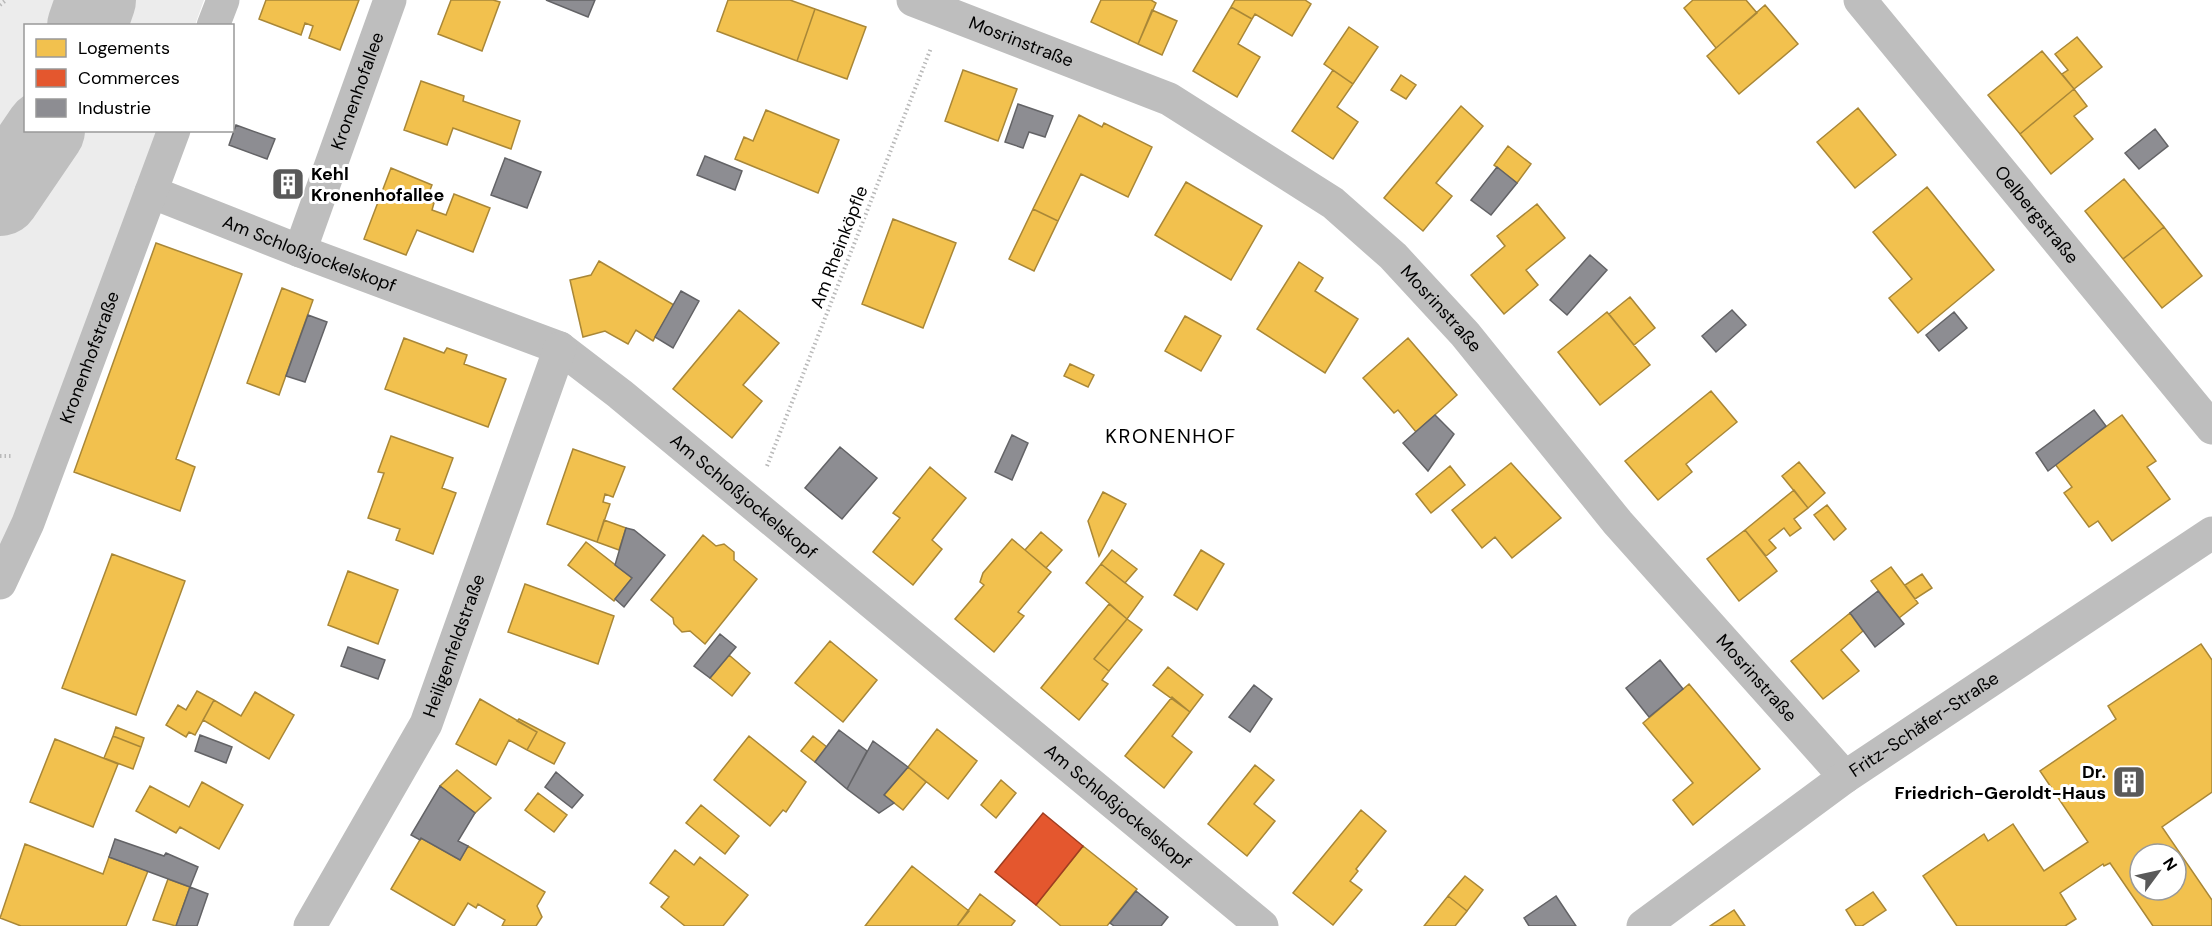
<svg xmlns="http://www.w3.org/2000/svg" width="2212" height="926" font-family="'DM Sans',sans-serif">
<rect width="100%" height="100%" fill="#fff"/>
<path fill="#ececec" d="M0,0H204L195,25L26,26V130L157,131L0,561Z"/>
<path fill="#f2c14e" stroke="#a98737" stroke-width="1.5" fill-rule="evenodd" d="M266,0H359L340,50L309,38L313,26L305,23L301,35L259,19Z
M451,0H493L500,2L482,51L438,34Z
M728,0H790L815,9L797,61L717,31Z
M1101,0H1151L1156,3L1138,44L1091,22Z
M1235,0H1305L1311,4L1292,36L1255,14L1252,19L1231,7Z
M1693,0H1746L1757,13L1716,48L1684,8Z
M1765,5L1798,44L1739,94L1707,56Z
M1231,7L1252,19L1238,44L1260,57L1237,97L1193,71Z
M815,9L866,27L847,79L797,61Z
M1152,10L1177,21L1162,55L1138,44Z
M1349,27L1378,47L1353,84L1324,64Z
M2077,37L2102,67L2074,89L2062,74L2068,70L2055,54Z
M2042,51L2074,89L2020,134L1988,95Z
M963,70L1017,89L998,141L945,121Z
M1333,70L1353,84L1337,107L1358,122L1333,159L1292,131Z
M1401,75L1416,85L1406,99L1391,90Z
M421,81L464,96L463,101L520,121L511,149L453,128L447,145L404,130Z
M2074,89L2087,106L2074,116L2093,139L2051,174L2020,134Z
M1461,106L1483,126L1436,183L1452,196L1423,231L1384,198Z
M1858,108L1896,155L1855,188L1817,142Z
M766,110L839,140L818,193L735,159L744,137L753,141Z
M1079,115L1102,127L1104,123L1152,147L1128,197L1081,174L1058,221L1033,209Z
M1508,146L1531,164L1517,183L1494,165Z
M391,168L432,185L426,200L434,203L432,210L446,215L454,194L490,208L473,252L417,230L406,255L364,239Z
M283,172L299,178L292,196L276,191Z
M283,172L299,178L292,196L276,191Z
M2124,179L2164,227L2123,259L2085,211Z
M1186,182L1262,226L1231,280L1155,235Z
M1927,187L1994,270L1918,333L1889,298L1912,279L1873,232Z
M1537,204L1565,238L1526,270L1538,285L1504,314L1471,275L1505,246L1497,236Z
M1033,209L1058,221L1034,271L1009,259Z
M893,219L956,243L923,328L862,304Z
M2164,227L2202,276L2162,308L2123,259Z
M156,243L242,274L176,459L195,467L180,511L74,472Z
M599,261L674,305L653,341L636,330L628,344L605,331L583,337L570,280L591,275Z
M1299,262L1323,278L1315,291L1358,319L1325,373L1257,329Z
M282,288L313,300L279,395L247,383Z
M1630,297L1655,328L1634,345L1609,314Z
M739,310L779,343L743,385L762,401L732,438L673,389Z
M1607,312L1650,365L1600,405L1558,352Z
M1185,316L1221,336L1201,371L1165,351Z
M404,338L444,353L447,348L467,355L464,364L506,379L488,427L385,389Z
M1408,338L1457,395L1416,432L1398,410L1394,413L1363,378Z
M1070,364L1094,375L1088,387L1064,376Z
M1711,391L1737,422L1686,464L1692,472L1658,500L1625,461Z
M2122,415L2156,461L2147,467L2170,499L2112,541L2098,521L2089,527L2064,493L2072,487L2055,464Z
M391,436L453,458L442,488L456,493L433,554L396,540L400,529L368,518L384,473L378,472Z
M573,449L625,467L613,497L605,494L603,502L610,504L597,542L547,524Z
M1799,462L1825,493L1808,508L1782,476Z
M1511,463L1561,518L1512,558L1495,537L1482,548L1452,510Z
M1450,466L1465,485L1431,513L1416,494Z
M930,467L966,498L932,540L942,549L913,585L873,552L900,518L893,513Z
M1794,490L1808,508L1794,519L1801,528L1790,536L1784,528L1769,540L1776,548L1766,556L1745,530Z
M1103,492L1126,504L1099,556L1088,521Z
M1827,505L1846,529L1834,540L1814,515Z
M604,520L626,528L619,550L597,542Z
M1745,530L1777,571L1739,601L1707,559Z
M1041,532L1062,550L1046,568L1025,550Z
M703,535L716,546L724,544L734,552V560L757,579L705,644L690,631L682,632L674,624L673,618L651,600Z
M1012,539L1051,572L1018,612L1024,616L994,652L955,619L984,585L980,582L983,573Z
M586,542L632,578L614,601L568,565Z
M1112,550L1137,569L1125,583L1101,564Z
M1201,550L1224,564L1197,610L1174,595Z
M112,554L185,581L136,715L62,688Z
M1101,564L1143,597L1127,619L1086,583Z
M1891,567L1918,603L1899,618L1871,581Z
M348,571L398,590L378,644L328,625Z
M1922,574L1932,588L1915,599L1905,585Z
M525,584L614,616L598,664L508,632Z
M1109,604L1127,619L1094,659L1109,671L1102,680L1108,684L1079,720L1041,688Z
M1850,613L1863,631L1841,650L1859,671L1823,699L1791,661Z
M1127,619L1142,630L1109,671L1094,659Z
M830,641L877,680L843,722L795,683Z
M2201,644L2212,660V792L2162,827L2212,900V926H2153L2110,863L2104,866L2103,864L2060,893L2076,919L2065,926H1957L1923,876L1984,834L1988,841L2013,824L2044,871L2088,842L2040,771L2116,719L2108,706ZM2140,854H2176V890H2140Z
M729,655L750,673L732,696L710,678Z
M1168,667L1203,695L1190,712L1153,685Z
M1689,684L1760,769L1693,825L1673,800L1693,783L1643,723Z
M197,691L214,700L195,735L189,732L186,737L166,725L178,705L186,710Z
M255,692L294,715L269,759L203,720L214,700L241,716Z
M1172,697L1190,712L1172,736L1192,752L1164,788L1125,756Z
M480,699L537,732L527,750L509,740L496,765L456,744Z
M519,719L565,743L554,764L527,750L537,732L517,721Z
M116,727L144,738L141,747L113,736Z
M937,729L977,761L948,799L908,767Z
M113,736L141,747L133,769L104,758Z
M749,736L806,782L786,812L783,810L770,826L714,780Z
M813,736L827,747L815,762L801,751Z
M55,739L118,764L93,827L30,802Z
M1255,765L1274,780L1254,804L1275,821L1247,856L1208,824Z
M908,767L926,782L903,810L884,795Z
M457,770L491,798L475,813L440,786Z
M1001,780L1016,793L996,818L981,805Z
M202,782L243,805L219,849L180,827L176,833L136,811L150,786L189,807Z
M538,793L567,815L554,832L525,810Z
M701,805L739,836L725,854L686,823Z
M1361,810L1386,831L1356,869L1358,871L1350,881L1362,890L1333,925L1293,893Z
M421,838L460,860L468,846L545,892L537,906L542,917L536,926H502L505,920L478,904L476,908L468,903L454,926L391,889Z
M25,844L103,874L109,857L148,871L126,926H21L0,918Z
M1083,846L1137,889L1107,926H1061L1036,905Z
M675,850L694,865L700,857L748,895L723,926H685L661,907L669,897L650,883Z
M912,866L969,911L957,926H865Z
M1465,876L1483,890L1467,911L1448,896Z
M168,879L190,887L176,926L153,920Z
M1873,892L1886,910L1862,926H1856L1846,910Z
M980,894L1015,921L1011,926H957Z
M1448,896L1467,911L1455,926H1424Z
M1734,910L1745,926H1710Z"/>
<path fill="#e4572e" stroke="#a03d20" stroke-width="1.5" d="M1043,813L1083,846L1036,905L995,872Z"/>
<path fill="#8d8d92" stroke="#636366" stroke-width="1.5" d="M546,0H595L588,17Z
M1018,104L1053,116L1045,137L1029,132L1023,148L1005,142Z
M236,125L275,139L267,159L229,145Z
M2155,129L2168,146L2139,169L2125,153Z
M705,156L742,171L735,190L697,175Z
M505,158L541,172L527,208L491,195Z
M1497,167L1517,183L1491,215L1471,200Z
M1590,255L1607,270L1567,315L1550,300Z
M681,291L699,301L673,348L655,337Z
M1732,310L1746,325L1716,352L1702,336Z
M1954,312L1967,328L1939,351L1926,335Z
M308,315L327,322L305,382L286,376Z
M2094,410L2106,426L2048,471L2036,453Z
M1435,415L1454,434L1428,471L1403,443Z
M1012,435L1028,443L1012,480L995,472Z
M840,447L877,478L842,519L805,488Z
M626,528L634,530L665,555L624,607L615,599L632,578L615,565Z
M1878,591L1904,624L1875,647L1850,613Z
M720,634L736,647L710,678L694,666Z
M348,647L385,660L378,679L341,666Z
M1660,660L1683,689L1649,717L1626,688Z
M1254,685L1272,699L1250,732L1229,717Z
M839,730L867,751L847,789L815,762Z
M200,735L232,747L226,763L195,751Z
M873,741L908,767L884,795L894,803L879,813L847,789Z
M556,772L583,795L572,808L545,787Z
M440,786L475,813L458,841L468,846L460,860L421,838L420,840L411,835Z
M115,839L164,856L166,853L198,867L190,887L109,857Z
M190,887L208,894L197,926H176Z
M1136,891L1168,917L1161,926H1114L1110,923Z
M1556,896L1576,926H1529L1524,918Z"/>
<g fill="none" stroke-linecap="round" stroke-linejoin="round">
<path stroke="#bfbfbf" stroke-width="80" d="M87,26L96,0
M0,196L45,130"/>
<path stroke="#b9b9b9" stroke-width="4" stroke-dasharray="1.5 3" stroke-linecap="butt" d="M0,5L6,0
M0,456H11
M767,466L931,48"/>
<g stroke="#bebebe" stroke-width="33">
<path id="s1" d="M913,0L1169,99L1333,203L1393,256L1465,334L1618,523L1845,777"/>
<path id="s2" d="M1860,0L2212,428"/>
<path d="M213,26L223,0"/>
<path id="s3" d="M151,192L300,251L560,348L620,394L1262,926"/>
<path id="s4" d="M300,251L390,0"/>
<path id="s5" d="M0,583L28,523L174,130"/>
<path id="s6" d="M310,926L426,724L560,348"/>
<path id="s7" d="M1643,926L1845,777L2212,533"/>
</g>
</g>
<defs>
<g id="building-square" transform="scale(1.725)"><rect x="-9" y="-9" width="18" height="18" rx="4" fill="#595959" stroke="#fff"/><path d="M-4-6H4V6H1V3H-1V6H-4ZM-2.5-4.3h1.7v1.8h-1.7ZM.8-4.3h1.7v1.8H.8ZM-2.5-1h1.7V.8h-1.7ZM.8-1h1.7V.8H.8Z" fill="#fff"/></g>
</defs>
<g fill-rule="evenodd">
<use href="#building-square" x="288" y="184"/>
<use href="#building-square" x="2129" y="782"/>
</g>
<g text-anchor="middle" dominant-baseline="central" stroke-width="6" stroke-linejoin="round" paint-order="stroke">
<g font-size="18" fill="#000" stroke="#fff">
<text stroke="none"><textPath href="#s1" startOffset="116">Mosrinstraße</textPath></text>
<text stroke="none"><textPath href="#s4" startOffset="170">Kronenhofallee</textPath></text>
<text stroke="none"><textPath href="#s2" startOffset="278">Oelbergstraße</textPath></text>
<text transform="translate(839 247) rotate(-69)">Am Rheinköpfle</text>
<text stroke="none"><textPath href="#s3" startOffset="170">Am Schloßjockelskopf</textPath></text>
<text stroke="none"><textPath href="#s1" startOffset="620">Mosrinstraße</textPath></text>
<text stroke="none"><textPath href="#s5" startOffset="243">Kronenhofstraße</textPath></text>
<text stroke="none"><textPath href="#s3" startOffset="674">Am Schloßjockelskopf</textPath></text>
<text stroke="none"><textPath href="#s6" startOffset="316">Heiligenfeldstraße</textPath></text>
<text stroke="none"><textPath href="#s1" startOffset="1106">Mosrinstraße</textPath></text>
<text stroke="none"><textPath href="#s7" startOffset="346">Fritz-Schäfer-Straße</textPath></text>
<text stroke="none"><textPath href="#s3" startOffset="1160">Am Schloßjockelskopf</textPath></text>
</g>
<g font-size="18" font-weight="bold" fill="#000" stroke="#fff" text-anchor="start">
<text x="311" y="174">Kehl<tspan x="311" dy="21">Kronenhofallee</tspan></text>
<text x="2106" y="772" text-anchor="end">Dr.<tspan x="2106" dy="21">Friedrich-Geroldt-Haus</tspan></text>
</g>
<g font-size="20" letter-spacing="1.5" fill="#000" stroke="#fff">
<text x="1171" y="436">KRONENHOF</text>
</g>
</g>
<rect x="24" y="24" width="210" height="108" fill="#ffffff" stroke="#999999" stroke-width="1.5"/>
<rect x="36" y="39" width="30" height="18" fill="#f2c14e" stroke="#999999" stroke-width="1.5"/>
<text x="78" y="54" font-size="18" fill="#000000">Logements</text>
<rect x="36" y="69" width="30" height="18" fill="#e4572e" stroke="#999999" stroke-width="1.5"/>
<text x="78" y="84" font-size="18" fill="#000000">Commerces</text>
<rect x="36" y="99" width="30" height="18" fill="#8d8d92" stroke="#999999" stroke-width="1.5"/>
<text x="78" y="114" font-size="18" fill="#000000">Industrie</text>
<g transform="translate(2158 872) rotate(57)"><circle r="28" fill="#ffffff" stroke="#999999" stroke-width="1.5"/>
<path d="M0-4.5L10 22L0 15L-10 22Z" fill="#595959"/>
<text y="-9" font-size="16" font-weight="bold" text-anchor="middle" fill="#000000">N</text>
</g>
</svg>
